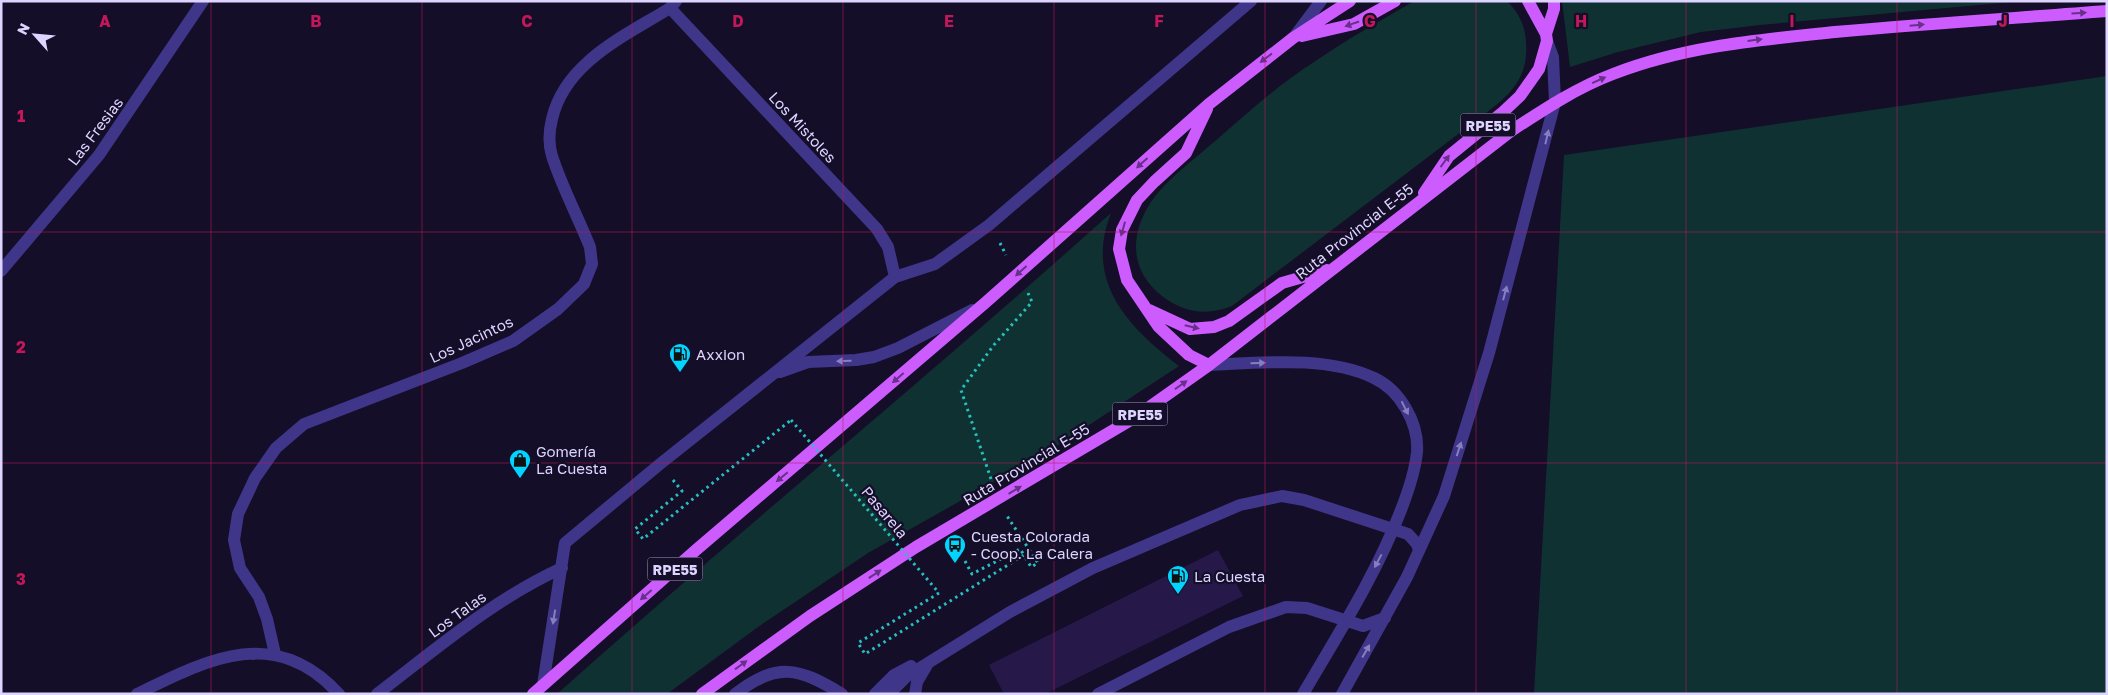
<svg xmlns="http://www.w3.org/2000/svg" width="2108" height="695" font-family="'Golos Text',sans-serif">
<rect width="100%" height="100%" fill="#140e28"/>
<path fill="#103132" d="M1414,1H1507C1519,13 1525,25 1526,42C1529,84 1504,99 1474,122L1232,306C1207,316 1184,313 1162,296C1130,271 1129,235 1151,202C1167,179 1192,161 1214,142C1246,114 1278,85 1314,62C1346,40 1380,21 1414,1Z
M1562,1H2023L1760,25L1701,32L1618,52L1570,67Z
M2107,76V694H1534L1564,155Z
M1111,213C1084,282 1128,327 1179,366L1054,448L868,553L758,627L667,694H557C739,531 929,376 1111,213Z"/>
<path fill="#26194a" d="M1218,550L1243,596L1045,694H1004L989,665Z"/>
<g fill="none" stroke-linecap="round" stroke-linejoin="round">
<path stroke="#27c0c1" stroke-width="3" stroke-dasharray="2.5 4" stroke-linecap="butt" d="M1000,243L1006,255
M991,479L961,390L993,346L1032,302L1028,293
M673,480L682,491L635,529L643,539L791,420
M965,561L972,574L1020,549L1024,555
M939,593L858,643L865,654L1024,555L1031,567L1038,563L1007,516"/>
<path stroke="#3f368a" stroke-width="12" d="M1209,365C1260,363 1326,355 1374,378C1400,390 1419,423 1417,452C1415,472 1408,492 1401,510C1376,575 1338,634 1303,694
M735,694C777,662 798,667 842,694
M875,694L894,675L911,666
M889,694L907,676L1010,612L1093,568L1240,505L1282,496L1304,500L1408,534L1417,544L1419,550
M915,694L917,682L927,665
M1098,694L1229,627L1286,607L1307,608L1363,626L1385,618
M1342,694L1407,577L1444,496L1489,353L1555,102L1553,57L1547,41"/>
<path stroke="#3f368a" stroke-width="12" d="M670,8L877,229L888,247L895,277
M1294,37L1321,1
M1,271L99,155L203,1
M780,372L808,362L856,360L874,357L898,348L972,310
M275,654L267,619L259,597L240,568L234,540L238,514L255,478L276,448L304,424L462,363L513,341L558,309L584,284L592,264L590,247C578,217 562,187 552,156C548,143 549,131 552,119C565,62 625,36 670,8L676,1
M543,685L565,543L660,464L895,277L935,264L989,225L1251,1
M137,694C208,659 275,624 339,694
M377,694C436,649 494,599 562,568"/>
<path stroke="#cd5cff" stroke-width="12" d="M1546,34L1554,9V1
M1302,36L1354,24L1395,1
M1207,109L1186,153L1154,182L1137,200L1122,230L1119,249L1127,280L1158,326L1189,355L1209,365
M1424,193L1449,156L1502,113L1520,96L1539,69L1547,41L1546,34L1528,1
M1149,310L1190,329L1214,327L1229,321L1282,283L1327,270
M533,694L696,550L985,303L1209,104L1293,38L1350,1
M702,694L810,616L916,547L1134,418L1209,365L1511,131C1543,110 1576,88 1613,74C1685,46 1759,40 1835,32C1925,24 2016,18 2107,11"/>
<path stroke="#27c0c1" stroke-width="3" stroke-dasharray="2.5 4" stroke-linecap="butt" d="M791,420L939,593"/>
</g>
<defs><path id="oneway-solid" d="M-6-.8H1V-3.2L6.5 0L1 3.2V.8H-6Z" transform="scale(1.25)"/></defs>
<g fill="#673189">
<use href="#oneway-solid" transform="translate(2079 13) rotate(-4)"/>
<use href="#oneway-solid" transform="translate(1352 24) rotate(161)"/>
<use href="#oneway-solid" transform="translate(1917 25) rotate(-5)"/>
<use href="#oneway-solid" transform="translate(1755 40) rotate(-7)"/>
<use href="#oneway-solid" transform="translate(1266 58) rotate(143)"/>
<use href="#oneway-solid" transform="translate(1599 80) rotate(-24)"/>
<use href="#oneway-solid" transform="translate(1445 161) rotate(-54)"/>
<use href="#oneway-solid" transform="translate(1142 163) rotate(138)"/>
<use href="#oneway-solid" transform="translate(1123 229) rotate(106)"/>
<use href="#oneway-solid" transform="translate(1021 271) rotate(138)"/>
<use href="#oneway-solid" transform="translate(1192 327) rotate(13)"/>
<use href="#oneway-solid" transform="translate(898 378) rotate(139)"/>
<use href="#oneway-solid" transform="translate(1181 385) rotate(-35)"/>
<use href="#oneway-solid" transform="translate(782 477) rotate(140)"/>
<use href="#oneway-solid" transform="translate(1015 490) rotate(-31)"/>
<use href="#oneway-solid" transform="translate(875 574) rotate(-33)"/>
<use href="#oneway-solid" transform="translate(646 595) rotate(139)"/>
<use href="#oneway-solid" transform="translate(741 665) rotate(-36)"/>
</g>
<g fill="#867ebf">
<use href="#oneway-solid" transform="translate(1547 137) rotate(-77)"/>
<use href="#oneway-solid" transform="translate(1505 293) rotate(-75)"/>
<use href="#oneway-solid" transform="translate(844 361) rotate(178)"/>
<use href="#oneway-solid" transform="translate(1258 363) rotate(-2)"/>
<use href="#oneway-solid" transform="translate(1405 408) rotate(63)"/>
<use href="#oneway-solid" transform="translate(1459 449) rotate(-72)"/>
<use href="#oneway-solid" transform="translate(1378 561) rotate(118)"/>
<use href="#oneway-solid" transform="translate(554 617) rotate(99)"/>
<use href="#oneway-solid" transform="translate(1366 651) rotate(-60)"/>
</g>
<path fill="none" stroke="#c2185b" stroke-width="1" stroke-opacity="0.55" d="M211,1V694M422,1V694M632,1V694M843,1V694M1054,1V694M1265,1V694M1476,1V694M1686,1V694M1897,1V694M1,232H2107M1,463H2107"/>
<defs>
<g id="fuel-pin" transform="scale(1.125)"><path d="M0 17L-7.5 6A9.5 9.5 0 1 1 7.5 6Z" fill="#01d4ff" stroke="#140e28"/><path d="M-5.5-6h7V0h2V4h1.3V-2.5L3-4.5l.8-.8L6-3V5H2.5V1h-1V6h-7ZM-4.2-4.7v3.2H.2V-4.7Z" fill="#111"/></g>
<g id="shop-pin" transform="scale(1.125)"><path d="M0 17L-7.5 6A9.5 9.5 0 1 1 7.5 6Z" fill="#01d4ff" stroke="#140e28"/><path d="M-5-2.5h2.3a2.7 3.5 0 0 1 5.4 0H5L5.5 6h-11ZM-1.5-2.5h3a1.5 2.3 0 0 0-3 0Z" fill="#111"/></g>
<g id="bus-pin" transform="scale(1.125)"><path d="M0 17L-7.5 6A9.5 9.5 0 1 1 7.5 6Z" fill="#01d4ff" stroke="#140e28"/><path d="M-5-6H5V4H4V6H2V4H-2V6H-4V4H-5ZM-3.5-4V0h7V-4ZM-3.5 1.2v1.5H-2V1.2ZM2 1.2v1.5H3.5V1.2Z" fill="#111"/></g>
</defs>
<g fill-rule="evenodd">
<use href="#fuel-pin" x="680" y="354"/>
<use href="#shop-pin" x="520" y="460"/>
<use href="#bus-pin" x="955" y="545"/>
<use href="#fuel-pin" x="1178" y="576"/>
</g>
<g text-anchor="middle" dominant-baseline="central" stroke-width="4.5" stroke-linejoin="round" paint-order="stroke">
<g fill="#140e28" stroke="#a199be" stroke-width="1">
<rect x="1460.5" y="113.5" width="55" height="23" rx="4"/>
<rect x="1112.5" y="402.5" width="55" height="23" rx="4"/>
<rect x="647.5" y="557.5" width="55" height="23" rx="4"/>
</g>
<g font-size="14" font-weight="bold" fill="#ddd5ff">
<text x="1488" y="125">RPE55</text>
<text x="1140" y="414">RPE55</text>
<text x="675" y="569">RPE55</text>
</g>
<g font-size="15" fill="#ddd5ff" stroke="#140e28">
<text transform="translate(803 127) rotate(47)">Los Mistoles</text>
<text transform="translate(95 131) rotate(-53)">Las Fresias</text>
<text transform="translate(1354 231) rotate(-38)">Ruta Provincial E-55</text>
<text transform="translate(471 339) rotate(-25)">Los Jacintos</text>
<text transform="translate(1026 464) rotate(-31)">Ruta Provincial E-55</text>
<text transform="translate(885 512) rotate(50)">Pasarela</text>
<text transform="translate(457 614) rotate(-36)">Los Talas</text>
</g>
<g font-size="15" fill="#ddd5ff" stroke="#140e28" text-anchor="start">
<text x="696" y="354">Axxion</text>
<text x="536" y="451">Gomería<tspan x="536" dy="17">La Cuesta</tspan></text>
<text x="971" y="536">Cuesta Colorada<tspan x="971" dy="17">- Coop. La Calera</tspan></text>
<text x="1194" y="576">La Cuesta</text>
</g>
</g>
<g font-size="16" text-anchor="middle" font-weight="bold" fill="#c2185b" stroke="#140e28" stroke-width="4.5" stroke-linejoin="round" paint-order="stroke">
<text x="105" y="27">A</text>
<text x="316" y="27">B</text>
<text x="527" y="27">C</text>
<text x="738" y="27">D</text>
<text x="949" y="27">E</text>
<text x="1159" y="27">F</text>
<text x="1370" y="27">G</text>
<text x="1581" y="27">H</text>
<text x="1792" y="27">I</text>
<text x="2003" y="27">J</text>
<text x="21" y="122">1</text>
<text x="21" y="353">2</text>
<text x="21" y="585">3</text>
</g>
<rect width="2108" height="695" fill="none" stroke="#ddd5ff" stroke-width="5"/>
<g transform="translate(35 35) rotate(297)" stroke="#140e28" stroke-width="4" paint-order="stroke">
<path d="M0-4L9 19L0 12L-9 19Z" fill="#ddd5ff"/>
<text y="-8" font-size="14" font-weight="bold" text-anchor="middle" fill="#ddd5ff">N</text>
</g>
</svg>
